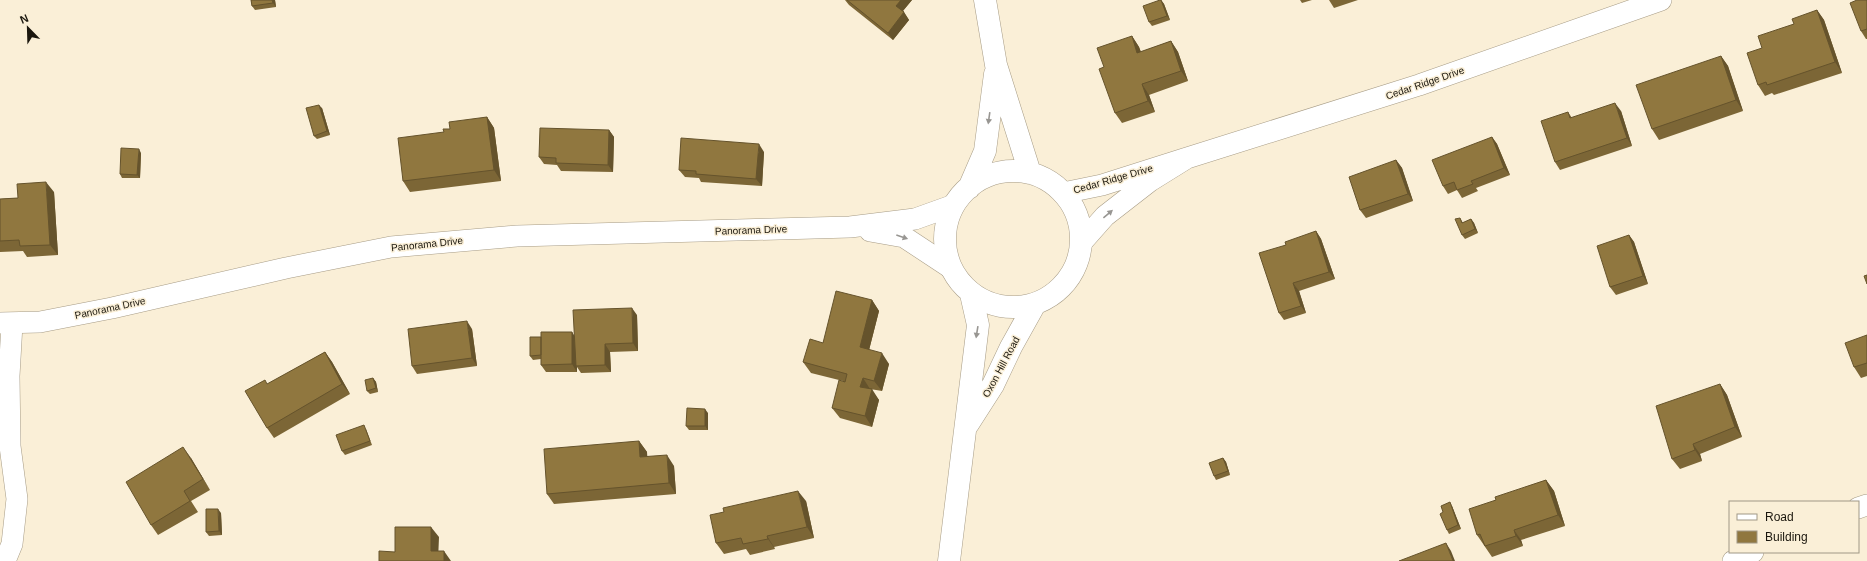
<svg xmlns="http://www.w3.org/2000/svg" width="1867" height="561" font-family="Helvetica,sans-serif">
<rect width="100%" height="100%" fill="#faefd7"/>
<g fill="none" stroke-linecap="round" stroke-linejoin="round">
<g stroke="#a79c86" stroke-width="22">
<path id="street" d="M1187,158L1419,85L1661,0
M1063,193L1102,185L1187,158L1150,181L1105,216L1082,242
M870,231L904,237L951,268
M0,323L40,322L112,308L286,268L391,247L517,236L850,227L915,219L954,205
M1858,508L1867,505
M5,561L12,544L17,499L10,446L9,376L12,324
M1733,561L1753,552"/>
</g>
<g stroke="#a79c86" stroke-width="23">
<path id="secondary" d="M985,0L996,65L1030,173
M945 239a68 68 0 1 1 136 0a68 68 0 1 1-136 0Z
M969,188L985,151L995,74
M968,424L993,385L1011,347L1035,304
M949,561L978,325L971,294"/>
</g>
<use href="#street" stroke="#fff" stroke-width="21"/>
<use href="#secondary" stroke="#fff" stroke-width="22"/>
</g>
<path fill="#7c6636" d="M251,0H275L276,7L255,10L252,6Z
M845,0H912L903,11L909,20L893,40L849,5Z
M1161,0L1164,4L1170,20L1152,26L1149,22Z
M1300,0H1312L1302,3Z
M1329,0H1358L1334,8Z
M1867,0V39H1866L1861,31Z
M1817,10L1824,20L1842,73L1774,95L1772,93L1765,96L1758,85L1762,48L1794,24Z
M1132,36L1139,47L1141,52L1171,41L1178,52L1188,81L1149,95L1155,112L1122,123L1115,113L1104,67Z
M1721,56L1728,66L1743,111L1659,140L1652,129Z
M322,108L330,135L317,139L314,136Z
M1621,111L1632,146L1560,170L1555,162L1568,112L1572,118Z
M487,117L494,128L501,181L410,192L403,181L444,132L450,129Z
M609,130L614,137L613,172L561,171L557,165L544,164L539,157Z
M1492,137L1497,144L1510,175L1476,188L1478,191L1462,198L1457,190L1448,194L1443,186Z
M764,152L762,186L701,182L699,178L685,177L679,170Z
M141,153L140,178H122L120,174Z
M1396,160L1402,168L1413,201L1366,218L1360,210Z
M54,192L58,255L27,257L23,251L0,252V199L18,198Z
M1460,218L1463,223L1471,219L1474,223L1478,233L1465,239L1462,235Z
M1316,231L1321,239L1335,279L1299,291L1306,313L1284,320L1279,313L1286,245Z
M1629,235L1634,242L1648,284L1616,295L1610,287Z
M872,300L879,311L869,350L889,364L882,391L870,389L879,400L872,427L840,418L832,408L843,381L811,373L803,362L823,343Z
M637,315L638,351L610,352L611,372L581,373L577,367V372H546L541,365V359L533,360L530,356L572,332L574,336Z
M472,329L477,366L417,374L412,366Z
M1867,335V376L1861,378L1854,367Z
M325,352L332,362L350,394L274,438L267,428L268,384Z
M373,378L376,382L378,392L370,394L367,391Z
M1720,384L1727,395L1742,437L1700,454L1702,461L1680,469L1672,459Z
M708,413V430H689L686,426Z
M366,429L372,445L345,455L342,451Z
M639,441L647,452V456L674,466L676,494L554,504L547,494Z
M191,458L210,490L191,501L198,512L158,535L151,525Z
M1223,458L1226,462L1230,475L1216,480L1214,476Z
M1546,480L1554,491L1565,526L1521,540L1523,546L1492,557L1477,535L1496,500Z
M806,501L814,538L774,547L775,549L750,555L746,549L724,554L716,543Z
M1452,506L1461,529L1449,534L1447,530L1443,512Z
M221,513L222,535L209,536L206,532Z"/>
<path fill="#65532c" d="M272,0H275L276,7L273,3Z
M901,0H912L901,13L896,6Z
M1161,0L1164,4L1170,20L1167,16Z
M1817,10L1824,20L1842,73L1835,62Z
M904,12L909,20L893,40L888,33Z
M1132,36L1139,47L1145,64L1137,53Z
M1171,41L1178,52L1188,81L1181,71Z
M1721,56L1728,66L1743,111L1736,100Z
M1142,84L1149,95L1155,112L1148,101Z
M1615,103L1621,111L1632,146L1627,138Z
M319,105L322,108L330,135L327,131Z
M487,117L494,128L501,181L494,170Z
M609,130L614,137L613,172L608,165Z
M1492,137L1497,144L1510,175L1504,168Z
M759,144L764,152L762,186L756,179Z
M139,149L141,153L140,178L137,175Z
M1396,160L1402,168L1413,201L1408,194Z
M46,182L54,192L58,255L50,245Z
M1471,219L1474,223L1478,233L1475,229Z
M1316,231L1321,239L1335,279L1329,272Z
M1629,235L1634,242L1648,284L1643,276Z
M1293,283L1299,291L1306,313L1301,306Z
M872,300L879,311L867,358L860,347Z
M632,308L637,315L638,351L633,343Z
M467,321L472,329L477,366L472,358Z
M572,332L577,340L576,366L577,367V372L572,364Z
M605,344L610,352L611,372L605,365Z
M325,352L332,362L350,394L342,384Z
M882,353L889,364L882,391L874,381Z
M373,378L376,382L378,392L376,388Z
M863,378L870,389L860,387Z
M1720,384L1727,395L1742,437L1735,427Z
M872,389L879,400L872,427L865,416Z
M705,409L708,413V430L705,426Z
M639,441L647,452L648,467L640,457Z
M1693,444L1700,454L1702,461L1695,450Z
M183,447L191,458L210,490L203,479Z
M667,455L674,466L676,494L669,483Z
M1223,458L1226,462L1230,475L1228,471Z
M1546,480L1554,491L1565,526L1558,515Z
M798,491L806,501L814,538L807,527Z
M1450,502L1452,506L1461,529L1458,525Z
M218,509L221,513L222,535L219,531Z
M431,527L439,537L438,561L431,551Z
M1514,530L1521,540L1523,546L1516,536Z
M767,536L774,547L775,549L768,539Z
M1446,543L1451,551L1455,561H1453Z
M444,551L451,561H444Z"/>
<path fill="#90773f" stroke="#65532c" d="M251,0H272L273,3L252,6Z
M847,0H901L896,6L904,12L888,33Z
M1160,0H1161L1167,16L1149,22L1143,6Z
M1857,0H1867V29L1861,31L1850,3Z
M1817,10L1835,62L1767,85L1766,82L1758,85L1747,53L1762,48L1758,36L1794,24L1792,19Z
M1132,36L1137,53L1171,41L1181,71L1142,84L1148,101L1115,113L1099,69L1104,67L1097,48Z
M1721,56L1736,100L1652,129L1636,85Z
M1615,103L1627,138L1555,162L1541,121L1568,112L1570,118Z
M319,105L327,131L314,136L306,108Z
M487,117L494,170L403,181L398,138L444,132L443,129H450L449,122Z
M540,128L609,130L608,165L556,163V158L539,157Z
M1492,137L1504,168L1471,181L1473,184L1457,190L1454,182L1443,186L1432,160Z
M681,138L759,144L756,179L696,174V171L679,170Z
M121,148L139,149L137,175L120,174Z
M1396,160L1408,194L1360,210L1349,177Z
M46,182L50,245L20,246L19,240L0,241V199L18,198L17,184Z
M1460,218L1462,223L1471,219L1475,229L1462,235L1455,219Z
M1316,231L1329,272L1293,283L1301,306L1279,313L1259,253L1286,245L1285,242Z
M1629,235L1643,276L1610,287L1597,246Z
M1867,275V284L1864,276Z
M836,291L872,300L860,347L882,353L874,381L863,378L860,387L872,389L865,416L832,408L839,380L845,382L847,374L803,362L810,339L823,343Z
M632,308L633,343L605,344V365L576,366L573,310Z
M467,321L472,358L412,366L408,329Z
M541,332H572V364L541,365Z
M1867,335V363L1854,367L1845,343Z
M530,337H541V355L530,356Z
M325,352L342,384L267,428L245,391L265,380L267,384Z
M373,378L376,388L367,391L365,380Z
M1720,384L1735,427L1693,444L1695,450L1672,459L1656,406Z
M687,408L705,409V426H686Z
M364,425L370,441L342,451L336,435Z
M639,441L640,457L667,455L669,483L547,494L544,449Z
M183,447L203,479L184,491L190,501L151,525L126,482Z
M1223,458L1228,471L1214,476L1209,463Z
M1546,480L1558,515L1514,530L1516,536L1485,546L1480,534L1477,535L1469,509L1496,500L1495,497Z
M798,491L807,527L767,536L768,539L743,544L741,538L716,543L710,515L724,512L723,508Z
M1450,502L1458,525L1447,530L1440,514L1443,512L1441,506Z
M206,509H218L219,531L206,532Z
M395,527H431V551H444V561H379V551L395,552Z
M1446,543L1453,561H1399Z"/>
<defs><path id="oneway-solid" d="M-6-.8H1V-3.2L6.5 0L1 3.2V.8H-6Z"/></defs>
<g fill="#989692">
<use href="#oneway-solid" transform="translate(989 118) rotate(98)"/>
<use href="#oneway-solid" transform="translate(1108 214) rotate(-40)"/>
<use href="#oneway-solid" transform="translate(902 237) rotate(19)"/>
<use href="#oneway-solid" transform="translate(977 332) rotate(99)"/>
</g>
<g text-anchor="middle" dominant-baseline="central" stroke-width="3" stroke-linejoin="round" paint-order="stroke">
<g font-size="10" fill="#1a160d" stroke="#faefd7">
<text transform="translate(1425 83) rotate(-19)">Cedar Ridge Drive</text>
<text transform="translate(1113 179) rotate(-16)">Cedar Ridge Drive</text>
<text transform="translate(751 230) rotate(-2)">Panorama Drive</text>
<text transform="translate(427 244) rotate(-6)">Panorama Drive</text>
<text transform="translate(110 308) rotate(-12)">Panorama Drive</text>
<text transform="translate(1001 367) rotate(-62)">Oxon Hill Road</text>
</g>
</g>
<rect x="1729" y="501" width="130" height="52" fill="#faefd7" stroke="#a09886"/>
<rect x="1737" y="514" width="20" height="6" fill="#ffffff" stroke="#a09886"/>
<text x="1765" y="521" font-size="12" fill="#1a160d">Road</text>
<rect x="1737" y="531" width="20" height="12" fill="#90773f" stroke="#a09886"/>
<text x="1765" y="541" font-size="12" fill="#1a160d">Building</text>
<g transform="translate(28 28) rotate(337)" stroke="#faefd7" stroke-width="3" paint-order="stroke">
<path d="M0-3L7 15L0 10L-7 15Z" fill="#1a160d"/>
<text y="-6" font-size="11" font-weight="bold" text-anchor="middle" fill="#1a160d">N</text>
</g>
</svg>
